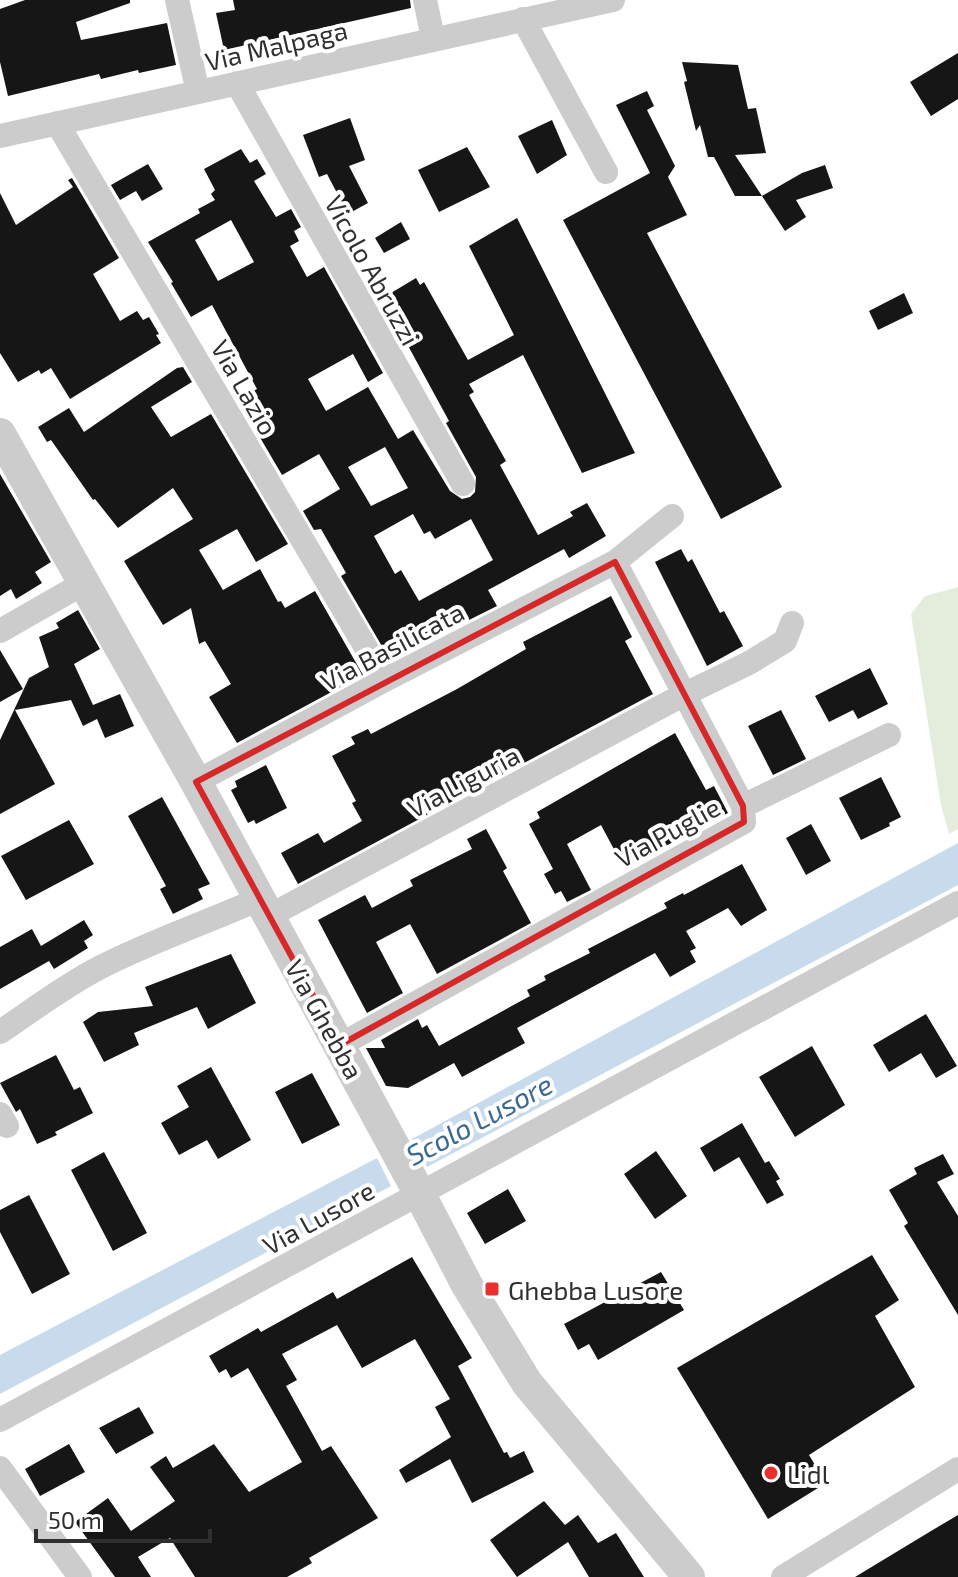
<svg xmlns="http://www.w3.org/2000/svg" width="958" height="1577" font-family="'Exo 2',sans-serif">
<rect width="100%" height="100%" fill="#fff"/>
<path fill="#e4ecdc" d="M958,587V829L949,834L941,805L911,614L925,596Z"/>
<path fill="#c8dbed" d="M958,843V885L427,1167L412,1139Z
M377,1158L391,1186L0,1394V1355Z"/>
<path fill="#161616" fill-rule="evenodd" d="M25,0H130V3L76,22L81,40L167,23L176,65L139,73L138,70L101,79L99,74L8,96L0,62V9Z
M233,0H410L411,8L224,50L216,13L235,10Z
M958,53V99L931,116L910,82Z
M682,62L738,65L748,109L756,108L766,153L735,155L762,196H735L714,157H708L700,125L696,131L684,82L687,81Z
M647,91L654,106L647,110L675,166L668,177L687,215L647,233L782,487L721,519L563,220L650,173L616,105Z
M350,118L365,160L349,166L368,203L348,214L327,174L319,177L303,135Z
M552,120L567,155L537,174L518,136Z
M467,147L490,187L439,212L418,170Z
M241,149L250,163L257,159L266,174L254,181L276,217L291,209L301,227L294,231L299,241L290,246L307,277L324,267L383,373L368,382L353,354L308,379L326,411L368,387L398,439L413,430L450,491L462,499L470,497L475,492L476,477L446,423L449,421L400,331L404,329L386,296L416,278L420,285L424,282L468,360L514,335L469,246L517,218L635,453L582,473L523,355L469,384L474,392L469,395L506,461L500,465L538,535L573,516L570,512L587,503L606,536L569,558L564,549L488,590L497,606L457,626L454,619L393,653L389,645L383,648L341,576L346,573L321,529L314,530L303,511L340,489L319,454L282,475L238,400L257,389L212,305L191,317L171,283L173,282L148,242L200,213L198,209L215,200L211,194L215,190L204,169ZM231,220L254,262L218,281L195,240ZM385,447L408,488L371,506L348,467ZM413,514L424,534L430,531L435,539L471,519L493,560L419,601L401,570L395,574L374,536Z
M148,164L163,189L142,201L136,191L120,200L111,185Z
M825,165L833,188L796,200L806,217L785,231L762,196L802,173Z
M72,178L119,258L93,274L120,321L137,311L143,320L149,317L159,334L156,335L161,343L70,399L51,368L41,374L39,370L18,382L0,353V193L16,225L73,187L68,180Z
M401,222L410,239L384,253L375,238Z
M904,293L913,313L878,330L869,311Z
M183,367L192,382L151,407L171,437L211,414L288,544L256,562L237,529L199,550L223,590L260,569L278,602L281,601L285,608L315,591L363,675L237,743L209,697L231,684L205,641L199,644L191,608L163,625L124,561L193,519L173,488L118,528L95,499L93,500L51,440L47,442L38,427L69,408L84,432L177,368Z
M0,474L51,562L35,572L42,583L16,599L11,589L0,596Z
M681,549L688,562L692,559L720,613L724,611L743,646L707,666L655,562Z
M611,596L632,637L625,641L653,694L298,884L281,853L318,833L324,843L362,821L352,803L356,801L332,756L355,744L351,737L368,729L371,734L457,689L526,649L523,642Z
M78,610L100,649L74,664L93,705L120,694L134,726L105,738L97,719L83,726L71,700L15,710L55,784L0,814V740L29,678L49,667L39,637L59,628L56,623Z
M0,650L23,689L0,702Z
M870,668L888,704L858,719L853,710L829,722L815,696Z
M781,710L806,759L773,775L748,726Z
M675,733L706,790L714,786L728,813L624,868L601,825L567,844L591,890L567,902L561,891L555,894L544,874L553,869L529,824L540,818L537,812Z
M266,765L287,808L256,824L254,820L248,823L231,790L237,787L235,781Z
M881,777L901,817L889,823L890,826L861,840L839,798Z
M162,797L210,884L198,889L203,899L173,914L160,889L166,886L128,816Z
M69,820L94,864L26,900L1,856Z
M811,824L831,861L806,875L786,838Z
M486,829L507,868L503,871L531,923L437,974L410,924L376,942L403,993L367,1013L318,920L365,895L372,908L413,886L410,880L472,849L467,839Z
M742,864L767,910L741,926L728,908L686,931L696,948L690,951L696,962L670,977L655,953L517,1028L525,1043L462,1077L454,1063L408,1088L386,1086L366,1048H385L381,1040L418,1019L422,1028L427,1025L439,1046L530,996L527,990L546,980L544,976L590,953L588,949L667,908L664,903L683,893L684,895Z
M84,920L93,935L84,941L88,948L54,969L49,961L0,989V947L32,929L41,946Z
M231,954L256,1003L208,1029L197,1007L134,1033L139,1045L104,1062L83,1022L98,1012L153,1006L145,987Z
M926,1014L957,1066L936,1078L921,1053L889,1072L873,1045Z
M812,1046L845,1105L795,1137L759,1077Z
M56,1055L74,1090L80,1087L93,1113L55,1132L57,1135L37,1144L20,1109L16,1112L0,1083Z
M211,1067L251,1140L218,1159L207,1140L179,1155L161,1123L189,1107L177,1086Z
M312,1073L340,1125L302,1144L275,1092Z
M742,1123L765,1163L769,1161L780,1179L776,1181L784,1195L767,1204L739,1157L714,1172L700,1148Z
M656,1151L687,1196L655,1219L624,1174Z
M104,1152L147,1233L113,1251L71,1170Z
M943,1154L954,1174L937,1182L958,1216V1315L904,1226L908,1223L889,1190L917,1174L914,1168Z
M508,1189L526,1221L485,1244L467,1213Z
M29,1195L70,1274L32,1294L0,1232V1210Z
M872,1255L899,1300L875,1316L915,1387L809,1455L826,1483L768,1519L677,1368Z
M412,1257L472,1358L458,1366L504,1453L507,1452L510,1458L524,1451L534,1472L472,1503L450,1459L406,1483L399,1470L451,1437L435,1407L450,1399L415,1339L362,1368L337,1325L282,1354L297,1380L286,1386L322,1451L331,1446L378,1518L309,1558L312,1563L287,1577H195L170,1538L138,1557L151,1577H115L75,1522L108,1498L131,1531L175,1501L150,1467L166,1456L173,1468L214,1444L249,1492L302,1462L248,1368L231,1378L226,1369L219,1373L209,1356L258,1328L261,1332L333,1292L337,1299Z
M661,1272L684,1310L598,1360L589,1344L578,1350L564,1324Z
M139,1407L154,1433L116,1454L99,1428Z
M69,1444L85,1472L40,1496L25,1469Z
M544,1501L565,1525L578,1515L598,1543L616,1533L644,1577H589L568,1542L517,1577L490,1540Z
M958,1515V1577H855L931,1531Z"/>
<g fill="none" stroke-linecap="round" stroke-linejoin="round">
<path stroke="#ccc" stroke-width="24" d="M177,0L198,92
M425,0L433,38
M523,19L606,172
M237,83L463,484
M57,123L385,680
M0,136L613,0
M0,631L84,583
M196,782L385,680L615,562
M743,806L889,735
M269,916L683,695L749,663L785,641L792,623
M0,1032C33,1010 64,986 99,968C151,941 206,923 259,899
M340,1045L744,822L743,806L615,562L672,516
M0,1114L7,1126
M0,1420L958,903
M0,1468L80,1577
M783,1577L958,1469"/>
<path stroke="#ccc" stroke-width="32" d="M0,434L196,782L416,1187L467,1285L527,1383L689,1577"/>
</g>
<path fill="none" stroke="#d62828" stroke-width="6" stroke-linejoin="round" d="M615,562L743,806L744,822L340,1045L196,782Z"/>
<g fill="#e9302e" stroke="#fff" stroke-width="3">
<rect x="484" y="1281" width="16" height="16" rx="4"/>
<circle cx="771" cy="1473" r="8"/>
</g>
<g text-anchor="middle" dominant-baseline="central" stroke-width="8" stroke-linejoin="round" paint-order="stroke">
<g font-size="26" fill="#2f2f2f" stroke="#fff">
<text transform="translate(276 45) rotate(-13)">Via Malpaga</text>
<text transform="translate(373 270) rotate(61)">Vicolo Abruzzi</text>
<text transform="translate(245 387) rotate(60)">Via Lazio</text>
<text transform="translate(392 646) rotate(-28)">Via Basilicata</text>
<text transform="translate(463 781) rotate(-28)">Via Liguria</text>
<text transform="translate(667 832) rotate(-29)">Via Puglie</text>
<text transform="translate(325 1019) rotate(61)">Via Ghebba</text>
<text transform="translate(318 1217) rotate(-29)">Via Lusore</text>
</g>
<g font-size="26" fill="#2f2f2f" stroke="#fff" text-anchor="start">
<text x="508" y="1289">Ghebba Lusore</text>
<text x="787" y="1473">Lidl</text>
</g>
<g font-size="28" font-style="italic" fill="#3b6993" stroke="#fff">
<text transform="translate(479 1119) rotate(-28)">Scolo Lusore</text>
</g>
</g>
<path d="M36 1529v12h174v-12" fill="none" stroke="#2f2f2f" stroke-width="4"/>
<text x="48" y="1529" font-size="24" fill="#2f2f2f" stroke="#ffffff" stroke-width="6" paint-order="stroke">50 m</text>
</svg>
